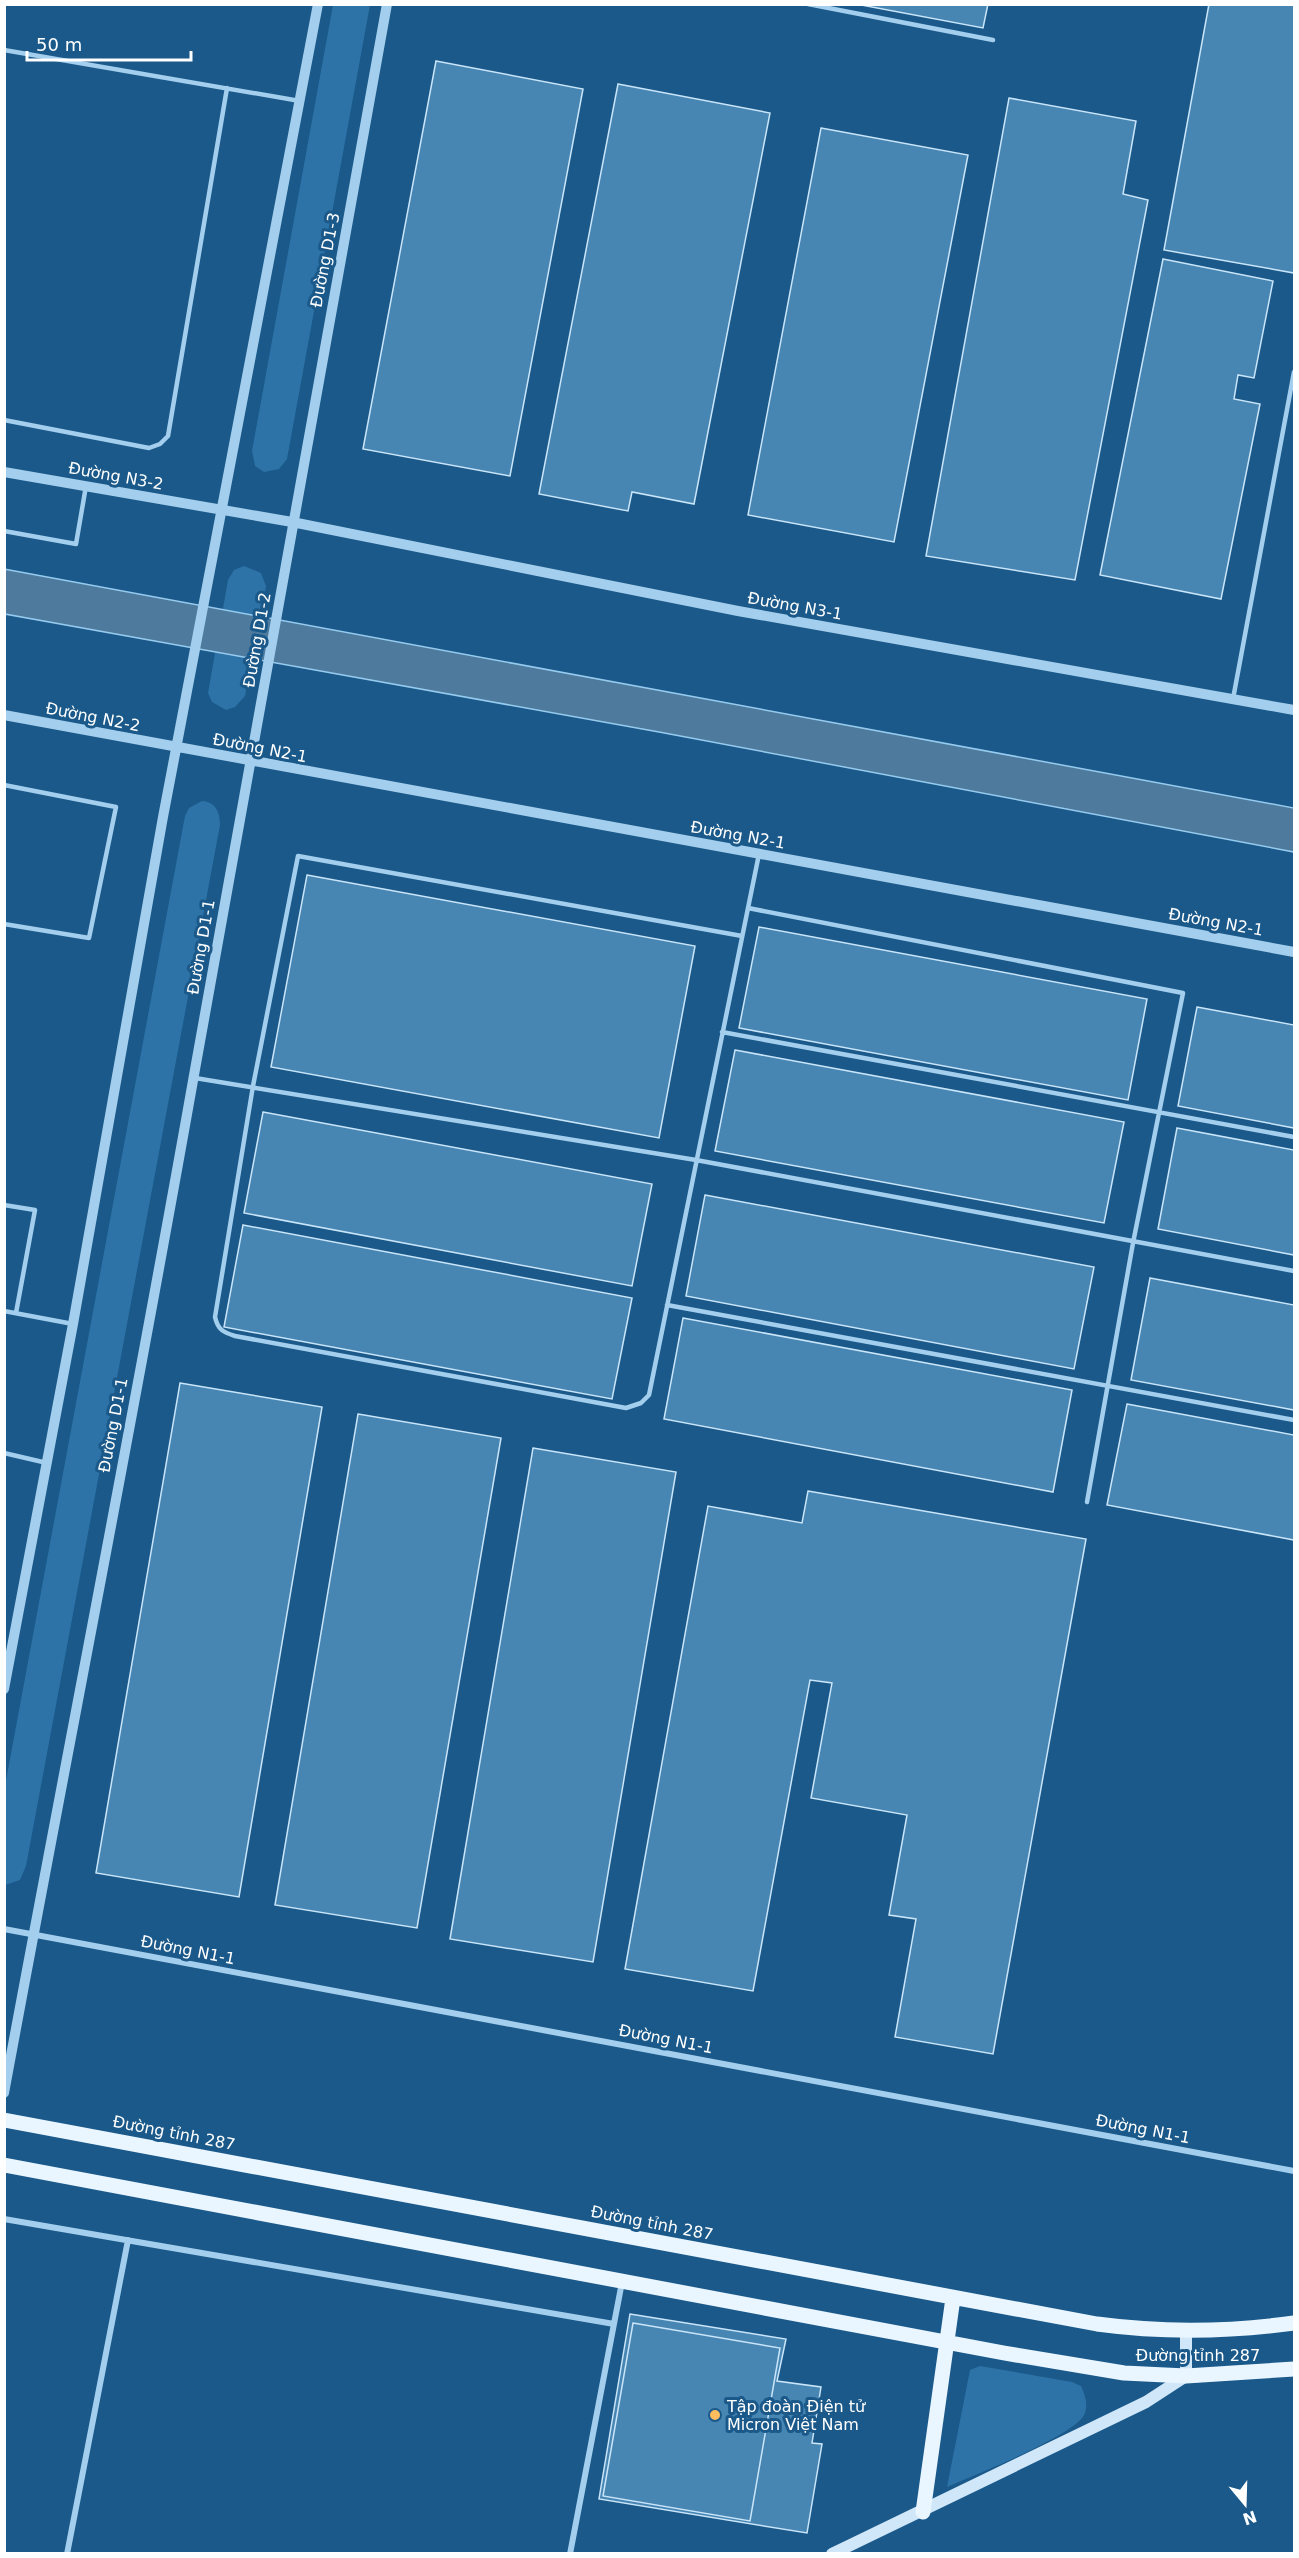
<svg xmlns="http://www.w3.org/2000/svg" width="1299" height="2558" font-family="'DejaVu Sans',sans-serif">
<rect width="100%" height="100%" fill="#1a5989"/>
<path fill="#2d73a7" d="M333,5H370L287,459L279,469L264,472L255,466L252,451Z
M244,566L261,573L266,586L245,696L235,707L226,710L212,702L208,693L228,580L234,570Z
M202,801C216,802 220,813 220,825L26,1866L20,1880L5,1885V1786L185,816L189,808Z
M980,2366L1072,2382L1081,2386C1085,2395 1088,2403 1085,2413C1079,2434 972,2476 947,2487L970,2370Z"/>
<path fill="#4d7a9d" stroke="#96cbef" stroke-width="1.5" d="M4,569L1294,808V852L659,732L5,614Z"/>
<path fill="#4785b3" stroke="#c9e5f9" stroke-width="1.5" d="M856,4H988L983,28Z
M1209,4H1294V273L1164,250Z
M436,61L583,89L510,476L363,449Z
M618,84L770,113L694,504L632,492L628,511L539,494Z
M1009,98L1136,121L1123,194L1148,200L1075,580L926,556Z
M821,128L968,155L894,542L748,515Z
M1163,259L1273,281L1254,378L1238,375L1234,399L1260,404L1221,599L1100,575Z
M307,875L695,946L659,1138L271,1067Z
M759,927L1147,999L1128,1100L739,1028Z
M1197,1007L1294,1025V1128L1178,1106Z
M735,1050L1124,1122L1104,1223L715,1151Z
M263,1112L652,1184L632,1286L244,1213Z
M1177,1128L1294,1150V1255L1158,1229Z
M705,1195L1094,1267L1074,1369L686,1296Z
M243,1225L632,1298L612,1399L224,1327Z
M1150,1278L1294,1305V1410L1131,1380Z
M683,1318L1072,1390L1053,1492L664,1419Z
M180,1383L322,1407L239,1897L96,1873Z
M1127,1404L1294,1435V1540L1107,1505Z
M358,1414L501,1438L417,1928L275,1905Z
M533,1448L676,1472L593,1962L450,1939Z
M808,1491L1086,1539L993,2054L895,2037L916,1919L889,1915L907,1815L811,1798L832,1683L810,1680L753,1991L625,1969L708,1506L802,1523Z
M630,2314L786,2339L777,2381L821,2387L812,2443L822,2444L807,2533L599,2499Z
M633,2323L780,2348L750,2521L603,2496Z"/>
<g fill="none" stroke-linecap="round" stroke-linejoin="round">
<path stroke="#a4ceed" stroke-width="4.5" d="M808,4L993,40
M4,50L300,101
M4,420L149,448L160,444L168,436L227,88
M4,531L76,544L86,486
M1233,699L1294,372
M4,785L116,807L89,938L4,924
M748,908L1183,993L1133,1243L1087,1502
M742,936L298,856L253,1086L215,1317C218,1330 223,1332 235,1336L626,1408L641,1403L649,1395L759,854
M722,1032L1294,1137
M195,1078L696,1160L1294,1271
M4,1205L35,1210L16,1313
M667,1305L1294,1420
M4,1311L73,1324
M4,1453L47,1463"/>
<path stroke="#a4ceed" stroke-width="6" d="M4,1929L1294,2171
M4,2219L614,2324
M67,2554L128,2240
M570,2554L622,2282"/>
<path stroke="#a4ceed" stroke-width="10" d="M4,472L292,522L738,611L1294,710
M4,715L1294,952
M4,1689L73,1324L163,817L318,4
M4,2093C67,1753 134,1415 194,1075C257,718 321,361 387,4"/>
<path stroke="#d0e7f9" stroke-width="12" d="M832,2554L1146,2402L1186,2376V2331"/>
<path stroke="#e9f5ff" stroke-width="15" d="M4,2120L1097,2324C1164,2333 1228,2332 1294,2323
M4,2165L1004,2353L1124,2373L1186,2376L1294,2369
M923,2512L953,2298"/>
</g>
<circle fill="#ffbd60" stroke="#1a5989" stroke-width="2" cx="715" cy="2415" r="6"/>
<g text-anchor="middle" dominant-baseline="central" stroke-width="6" stroke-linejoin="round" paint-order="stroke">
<g font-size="16" fill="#fff" stroke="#1a5989">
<text transform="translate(325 260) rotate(-79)">Đường D1-3</text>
<text transform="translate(116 476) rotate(10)">Đường N3-2</text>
<text transform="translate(795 606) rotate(10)">Đường N3-1</text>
<text transform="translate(257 640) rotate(-80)">Đường D1-2</text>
<text transform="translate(93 717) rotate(11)">Đường N2-2</text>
<text transform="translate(260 748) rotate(11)">Đường N2-1</text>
<text transform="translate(738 835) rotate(10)">Đường N2-1</text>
<text transform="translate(1216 922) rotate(10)">Đường N2-1</text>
<text transform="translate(201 947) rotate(-80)">Đường D1-1</text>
<text transform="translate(113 1425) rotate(-79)">Đường D1-1</text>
<text transform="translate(188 1950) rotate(11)">Đường N1-1</text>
<text transform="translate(666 2039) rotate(11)">Đường N1-1</text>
<text transform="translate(1143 2129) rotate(11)">Đường N1-1</text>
<text transform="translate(174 2133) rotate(11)">Đường tỉnh 287</text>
<text transform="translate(652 2223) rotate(11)">Đường tỉnh 287</text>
<text x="1198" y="2355">Đường tỉnh 287</text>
</g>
<g font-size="16" fill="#fff" stroke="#1a5989" text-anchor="start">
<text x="727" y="2406">Tập đoàn Điện tử<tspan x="727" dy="18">Micron Việt Nam</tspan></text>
</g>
</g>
<rect width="1299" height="2558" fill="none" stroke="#ffffff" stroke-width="12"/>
<g transform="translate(1245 2504) rotate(161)" stroke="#1a5989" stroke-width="4.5" paint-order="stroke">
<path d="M0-4.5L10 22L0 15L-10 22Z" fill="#ffffff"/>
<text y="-9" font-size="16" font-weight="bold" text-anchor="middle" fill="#ffffff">N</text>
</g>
<path d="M27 51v9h164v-9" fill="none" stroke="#ffffff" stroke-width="3"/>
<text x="36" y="51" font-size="18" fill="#ffffff" stroke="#1a5989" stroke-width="4.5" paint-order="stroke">50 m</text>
</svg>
